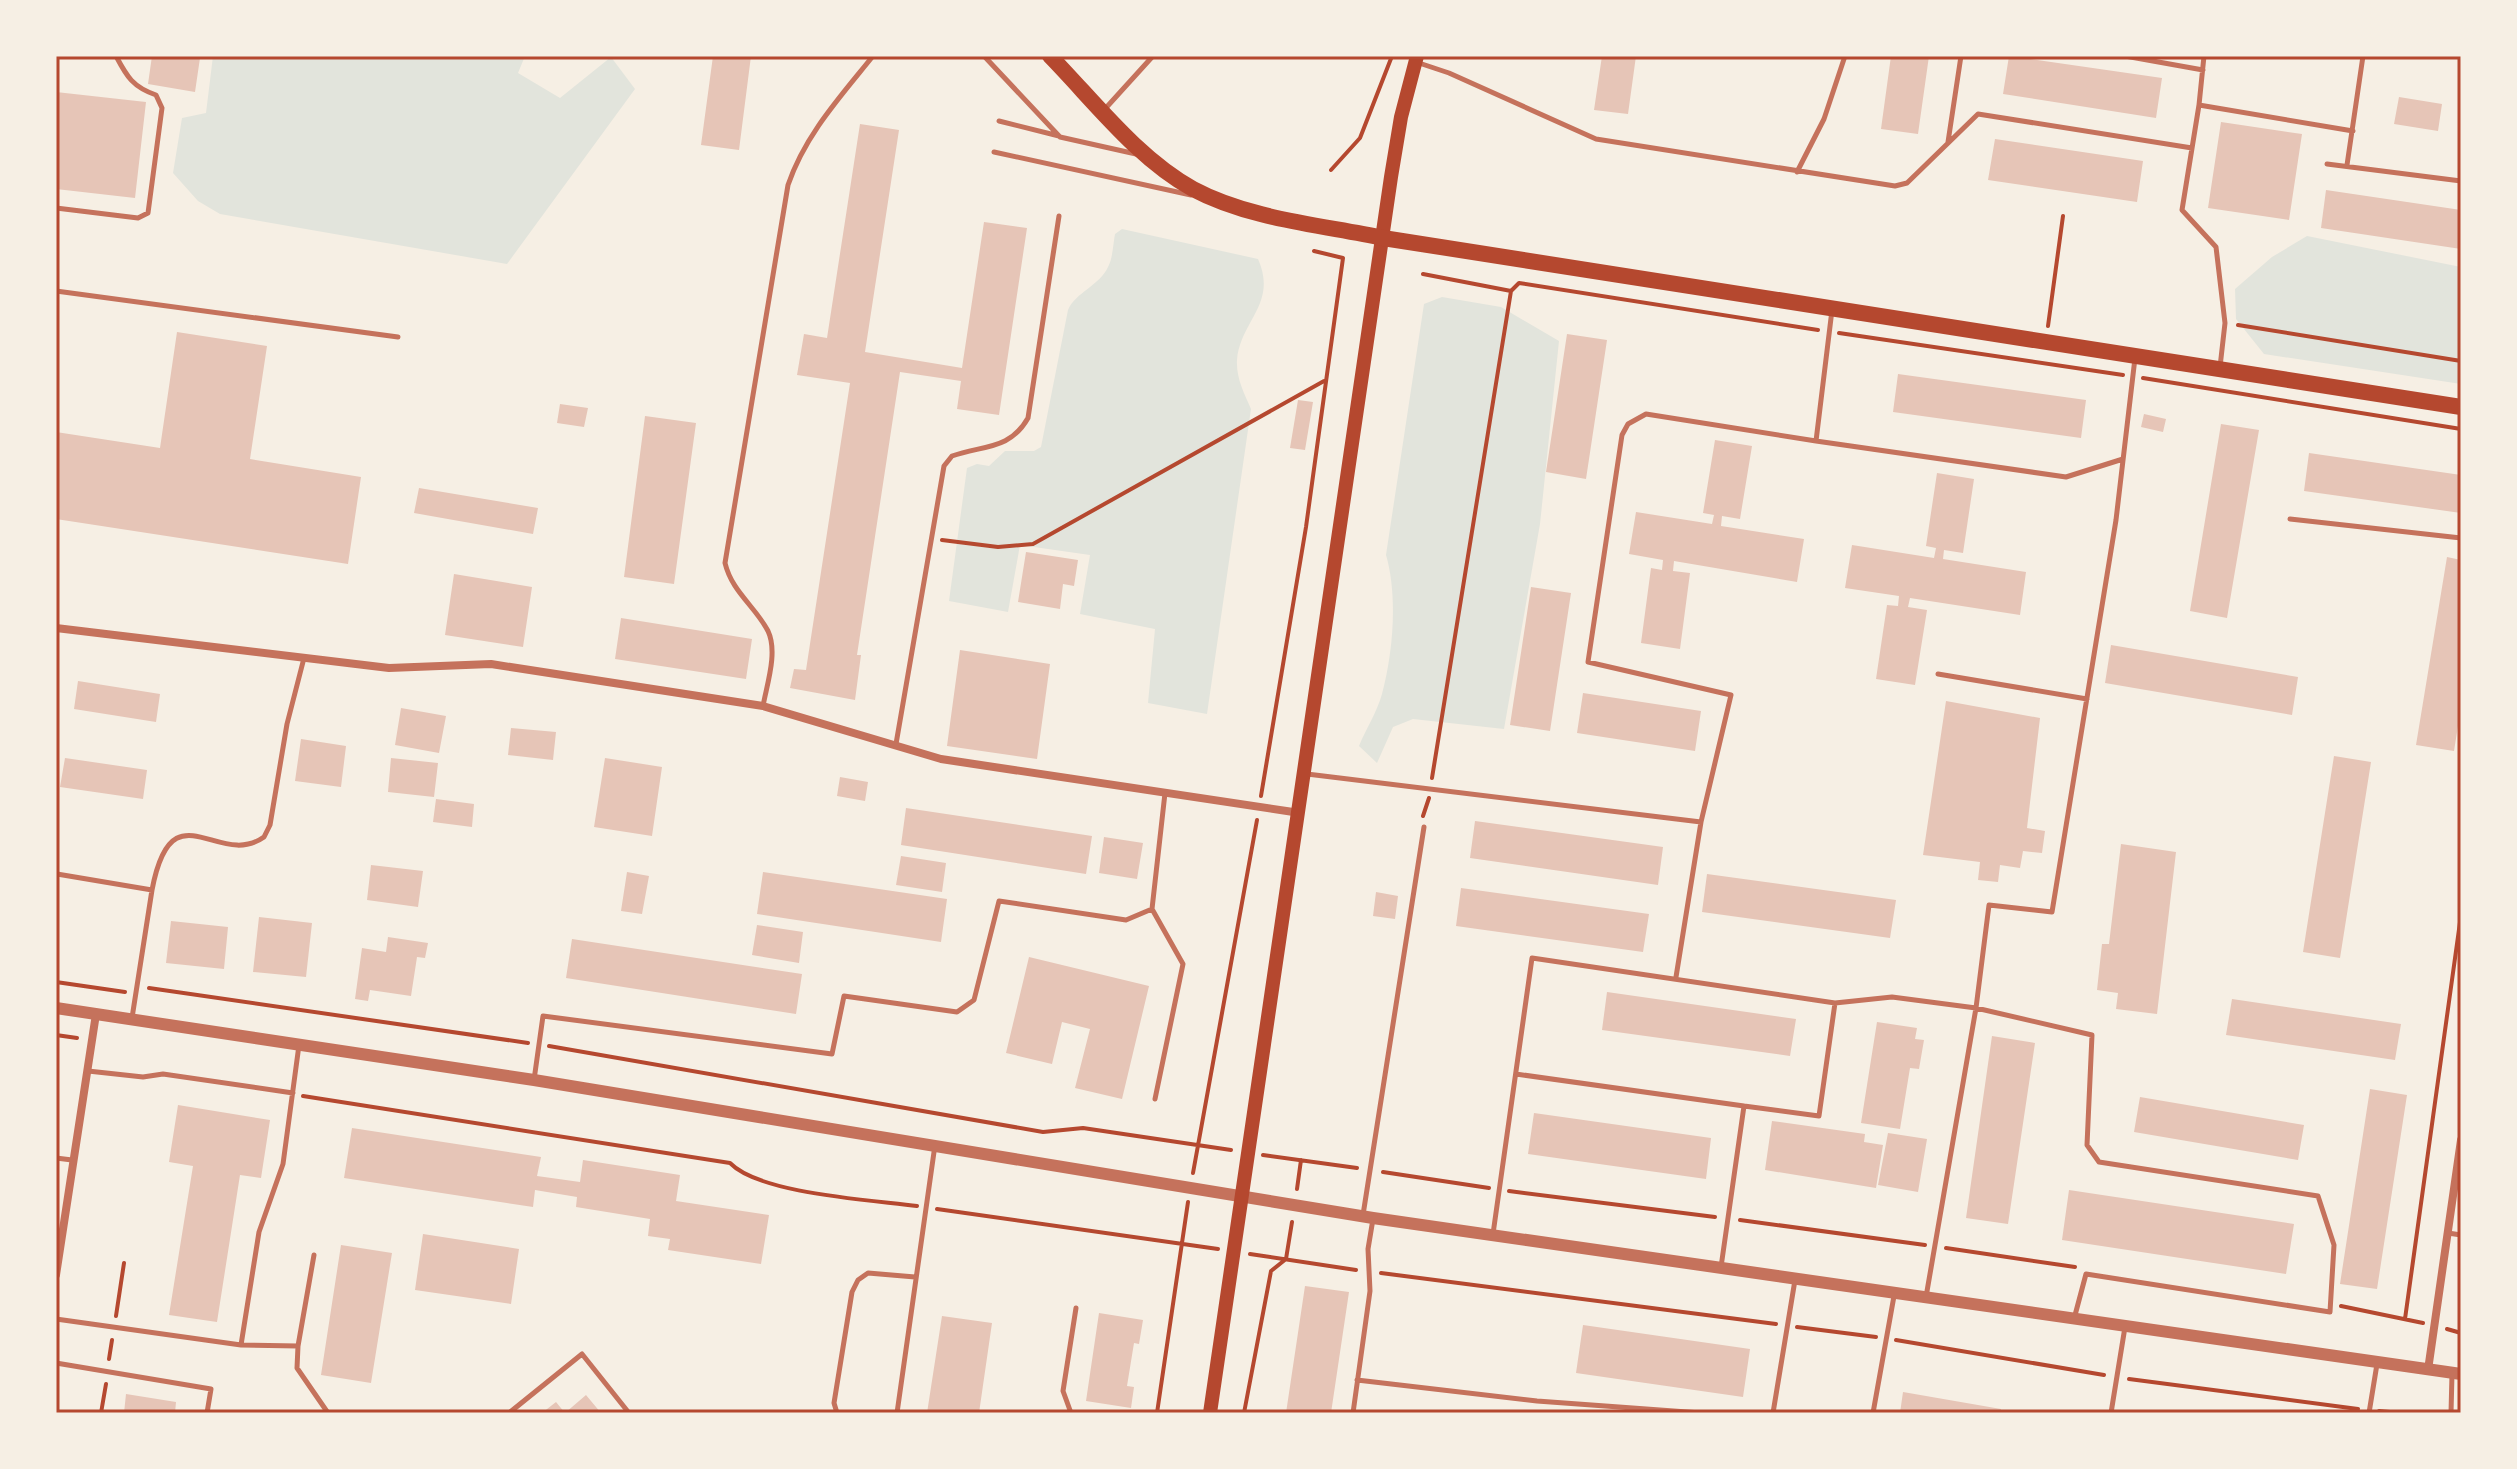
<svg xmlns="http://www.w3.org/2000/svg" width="2517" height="1469" font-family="'Nunito Sans',sans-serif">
<rect width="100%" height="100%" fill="#f6efe4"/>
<path fill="#e2e4dc" d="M213,56H525L518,73L560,98L611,57L635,89L507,264L220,214L198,201L173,173L182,118L206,113Z
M1122,229L1258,259C1278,304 1240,321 1237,360C1236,378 1244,393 1251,409L1207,714L1148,703L1155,629L1080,614L1090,555L1020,545L1008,612L949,601L967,468L977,464L989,466L1005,451H1034L1041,447L1068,310C1075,293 1100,285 1108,267C1113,258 1113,244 1115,234Z
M2307,236L2461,267V384L2264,354L2236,319L2235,289L2272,257Z
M1442,297L1501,307L1559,341L1540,524L1504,729L1413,719L1393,727L1377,763L1359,746C1366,729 1377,712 1382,694C1393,653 1398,596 1386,555L1424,304Z"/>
<path fill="#e6c5b7" d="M152,56L200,58L195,92L148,84Z
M713,56H751L739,150L701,145Z
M1602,56H1636L1628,114L1594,110Z
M1891,56H1929L1918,134L1881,129Z
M2009,56L2162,78L2156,118L2003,94Z
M56,92L146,102L135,198L56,189Z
M2399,97L2442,104L2438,131L2394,124Z
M2221,122L2302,134L2289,220L2208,208Z
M860,124L899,130L865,352L962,368L984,222L1027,228L999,415L957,409L961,381L900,372L857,655H861L855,700L790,688L794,669L806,670L850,383L797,375L804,334L827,338Z
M1995,139L2143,161L2137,202L1988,180Z
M2326,190L2461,210V249L2321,228Z
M177,332L267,346L250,459L361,477L348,564L56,519V432L160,448Z
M1567,334L1607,340L1586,479L1546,472Z
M1898,374L2086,400L2081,438L1893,412Z
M1298,400L1313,402L1305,450L1290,448Z
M560,404L588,408L584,427L557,423Z
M2144,414L2166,419L2163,432L2141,427Z
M645,416L696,423L674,584L624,577Z
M2221,424L2259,430L2227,618L2190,611Z
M1715,440L1752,446L1740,519L1722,516L1721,526L1804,539L1797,582L1674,561L1673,571L1690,573L1680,649L1641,643L1651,568L1662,570L1663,560L1629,554L1636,512L1712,524L1714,515L1703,513Z
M2309,453L2461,475V513L2304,491Z
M1937,473L1974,479L1963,553L1944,550L1943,559L2026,572L2020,615L1910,598L1908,607L1927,610L1915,685L1876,679L1887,605L1898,606L1899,596L1845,588L1852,545L1934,558L1936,548L1926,546Z
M419,488L538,508L533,534L414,513Z
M1026,552L1078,560L1074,586L1063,584L1060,609L1018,602Z
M2447,557L2461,560V707L2454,751L2416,745Z
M454,574L532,587L523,647L445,635Z
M1531,587L1571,593L1550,731L1510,725Z
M621,618L752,639L746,679L615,659Z
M2111,645L2298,677L2292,715L2105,683Z
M960,650L1050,664L1037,759L947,746Z
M78,681L160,694L156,722L74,709Z
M1583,693L1701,711L1695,751L1577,733Z
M1946,701L2040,718L2027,828L2045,831L2042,853L2023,851L2020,868L2000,865L1998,882L1978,880L1980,862L1923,855Z
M401,708L446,716L439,753L395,745Z
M511,728L556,732L553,760L508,755Z
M301,739L346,746L341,787L295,781Z
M2334,756L2371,762L2340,958L2303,952Z
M65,758L147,770L143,799L60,787Z
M391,758L438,763L434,797L388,792Z
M605,758L662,767L652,836L594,827Z
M840,777L868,782L865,801L837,796Z
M436,799L474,804L472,827L433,822Z
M906,808L1092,836L1086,874L901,845Z
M1475,821L1663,847L1658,885L1470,858Z
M1104,837L1143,843L1137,879L1099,873Z
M2121,844L2176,852L2157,1014L2116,1009L2118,993L2097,990L2102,944H2109Z
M901,856L946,863L942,892L896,885Z
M371,865L423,871L418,907L367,900Z
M627,872L649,876L642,914L621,911Z
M763,872L947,899L941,942L757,914Z
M1707,874L1896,900L1890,938L1702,912Z
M1461,888L1649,914L1643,952L1456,926Z
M1376,892L1398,896L1395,919L1373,916Z
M259,917L312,923L306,977L253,972Z
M171,921L228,927L224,969L166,963Z
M757,925L803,932L799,963L752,955Z
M388,937L428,943L425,958L417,957L411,996L370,990L368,1001L355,999L362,948L386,952Z
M572,939L802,974L796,1014L566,978Z
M1029,957L1149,986L1122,1099L1075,1088L1090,1029L1062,1022L1052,1064L1006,1053Z
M1607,992L1796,1019L1790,1056L1602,1030Z
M2232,999L2401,1024L2395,1060L2226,1035Z
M1877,1022L1917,1028L1915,1039L1924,1040L1919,1069L1910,1068L1900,1129L1861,1123Z
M1992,1036L2035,1043L2008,1224L1966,1218Z
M2370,1089L2407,1095L2377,1289L2340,1284Z
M2140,1097L2304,1125L2298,1160L2134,1132Z
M178,1105L270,1120L261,1178L240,1175L217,1322L169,1315L193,1166L169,1162Z
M1534,1113L1711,1138L1706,1179L1528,1154Z
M1772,1121L1865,1134L1864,1142L1883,1145L1876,1188L1765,1170Z
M352,1128L541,1157L537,1176L580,1182L583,1160L680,1175L676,1201L769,1215L761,1264L668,1250L670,1239L648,1236L650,1219L576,1207L577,1197L535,1190L533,1207L344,1178Z
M1888,1133L1927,1139L1918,1192L1878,1185Z
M2069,1190L2294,1224L2286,1274L2062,1240Z
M423,1234L519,1249L511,1304L415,1290Z
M341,1245L392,1253L371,1383L321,1375Z
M1305,1286L1349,1292L1331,1413H1286Z
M1099,1313L1143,1320L1139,1344L1134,1343L1127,1386L1134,1387L1131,1408L1086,1401Z
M942,1316L992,1323L979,1413H927Z
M1583,1325L1750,1349L1743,1397L1576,1373Z
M1903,1392L2001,1409L2000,1413H1900Z
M126,1394L176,1402L175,1413H124Z
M586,1395L601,1413H542L556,1402L565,1413Z"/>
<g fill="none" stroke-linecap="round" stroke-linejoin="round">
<path stroke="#b5482f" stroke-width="4" d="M1331,170L1360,138L1392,56
M1423,274L1511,291
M2238,325L2461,361
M2048,326L2063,216
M1839,333L2123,375
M2143,378L2461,429
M942,540L998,547L1033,544L1324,381
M1432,778L1511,291L1519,283L1818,330
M1261,796L1306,527L1343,258L1314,251
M1423,816L1429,798
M56,982L125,992
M149,988L528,1043
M56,1035L77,1038
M549,1046L1043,1132L1083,1128L1231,1150
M303,1096L730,1163C760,1194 872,1200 917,1206
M1263,1155L1357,1168
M1383,1172L1489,1188
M1193,1173L1257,820
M1297,1189L1301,1160
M1509,1191L1715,1217
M937,1209L1218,1249
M1740,1220L1925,1245
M1946,1248L2075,1267
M1250,1254L1356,1270
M1381,1273L1776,1324
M2341,1306L2423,1323
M116,1316L124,1263
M2405,1319L2461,915
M1797,1327L1876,1337
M2447,1329L2461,1333
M1896,1340L2104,1375
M109,1359L112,1340
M2129,1379L2358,1409
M2379,1411L2401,1413
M101,1413L106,1384
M1157,1413L1188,1202
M1244,1413L1271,1271L1286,1259L1292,1222"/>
<path stroke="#c5725c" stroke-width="5" d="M984,56L1060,137L1136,154
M2125,56L2203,70
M1419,63L1449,73L1596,139L1895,186L1907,183L1978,114L2192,148
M2199,105L2204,56
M1104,110L1153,56
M999,121L1059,136
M1948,142L1961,56
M994,152L1191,195
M2327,164L2461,181
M2347,165L2363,56
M1797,172L1824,119L1845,56
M56,208L138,218L148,213L162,108L156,95C133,87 127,77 116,56
M56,291L398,337
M2220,367L2225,323L2216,247L2182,210L2199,105L2353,131
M1816,441L2066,477L2123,459
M2290,519L2461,538
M1938,674L2087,699
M763,706C767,684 778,652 768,631C755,606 732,592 725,563L788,185C805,135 840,97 873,56
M896,744L944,466L952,456C983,445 1010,450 1028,418L1059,216
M1307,774L1701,822L1676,977
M1701,822L1731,695L1588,662L1622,435L1628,424L1646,414L1816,441L1832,310
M57,874L152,890L132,1018
M152,890C172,785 218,870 264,837L270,825L287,724L304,658
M1152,909L1183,964L1155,1099
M88,1071L143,1077L163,1074L293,1093
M1516,1074L1744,1106
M534,1080L543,1016L832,1054L844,996L957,1012L974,1000L999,901L1126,920L1152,909L1165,793
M56,1158L72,1160
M1363,1215L1424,827
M2448,1233L2461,1235
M1493,1234L1532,958L1835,1003
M1721,1267L1744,1106L1819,1116L1835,1003L1892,997L1976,1008L2092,1035L2087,1145L2099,1162L2318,1196L2334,1245L2330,1312L2086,1274L2074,1319
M1926,1297L1976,1008L1989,905L2052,912L2116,520L2135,358
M56,1319L241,1345L298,1346L314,1255
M241,1345L259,1232L283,1164L299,1045
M298,1346L297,1368L328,1413
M56,1363L211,1389L207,1413
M1357,1380L1537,1401L1701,1413
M509,1413L582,1354L629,1413
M837,1413L834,1403L852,1292L858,1280L868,1273L915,1277
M897,1413L935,1145
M1071,1413L1063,1391L1076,1308
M1353,1413L1370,1291L1368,1249L1373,1219
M1773,1413L1795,1280
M1873,1413L1894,1296
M2111,1413L2125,1327
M2369,1413L2377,1364
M2451,1413L2452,1374"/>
<path stroke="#c5725c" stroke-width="8" d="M56,628L389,668L491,664L763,706L941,759L1300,813
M56,1275L96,1014
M2428,1370L2461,1140"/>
<path stroke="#c5725c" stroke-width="12" d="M56,1008L534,1080L1373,1218L2461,1374"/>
<path stroke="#b5482f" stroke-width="14" d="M1210,1413L1391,177L1401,117L1417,56"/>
<path stroke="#b5482f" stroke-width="16" d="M1050,56C1094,101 1137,158 1193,189C1249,219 1321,225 1383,238L2461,407"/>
</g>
<rect width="2517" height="1469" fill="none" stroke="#f6efe4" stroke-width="116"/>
<rect x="58" y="58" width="2401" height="1353" fill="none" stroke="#b5482f" stroke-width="3"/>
</svg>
